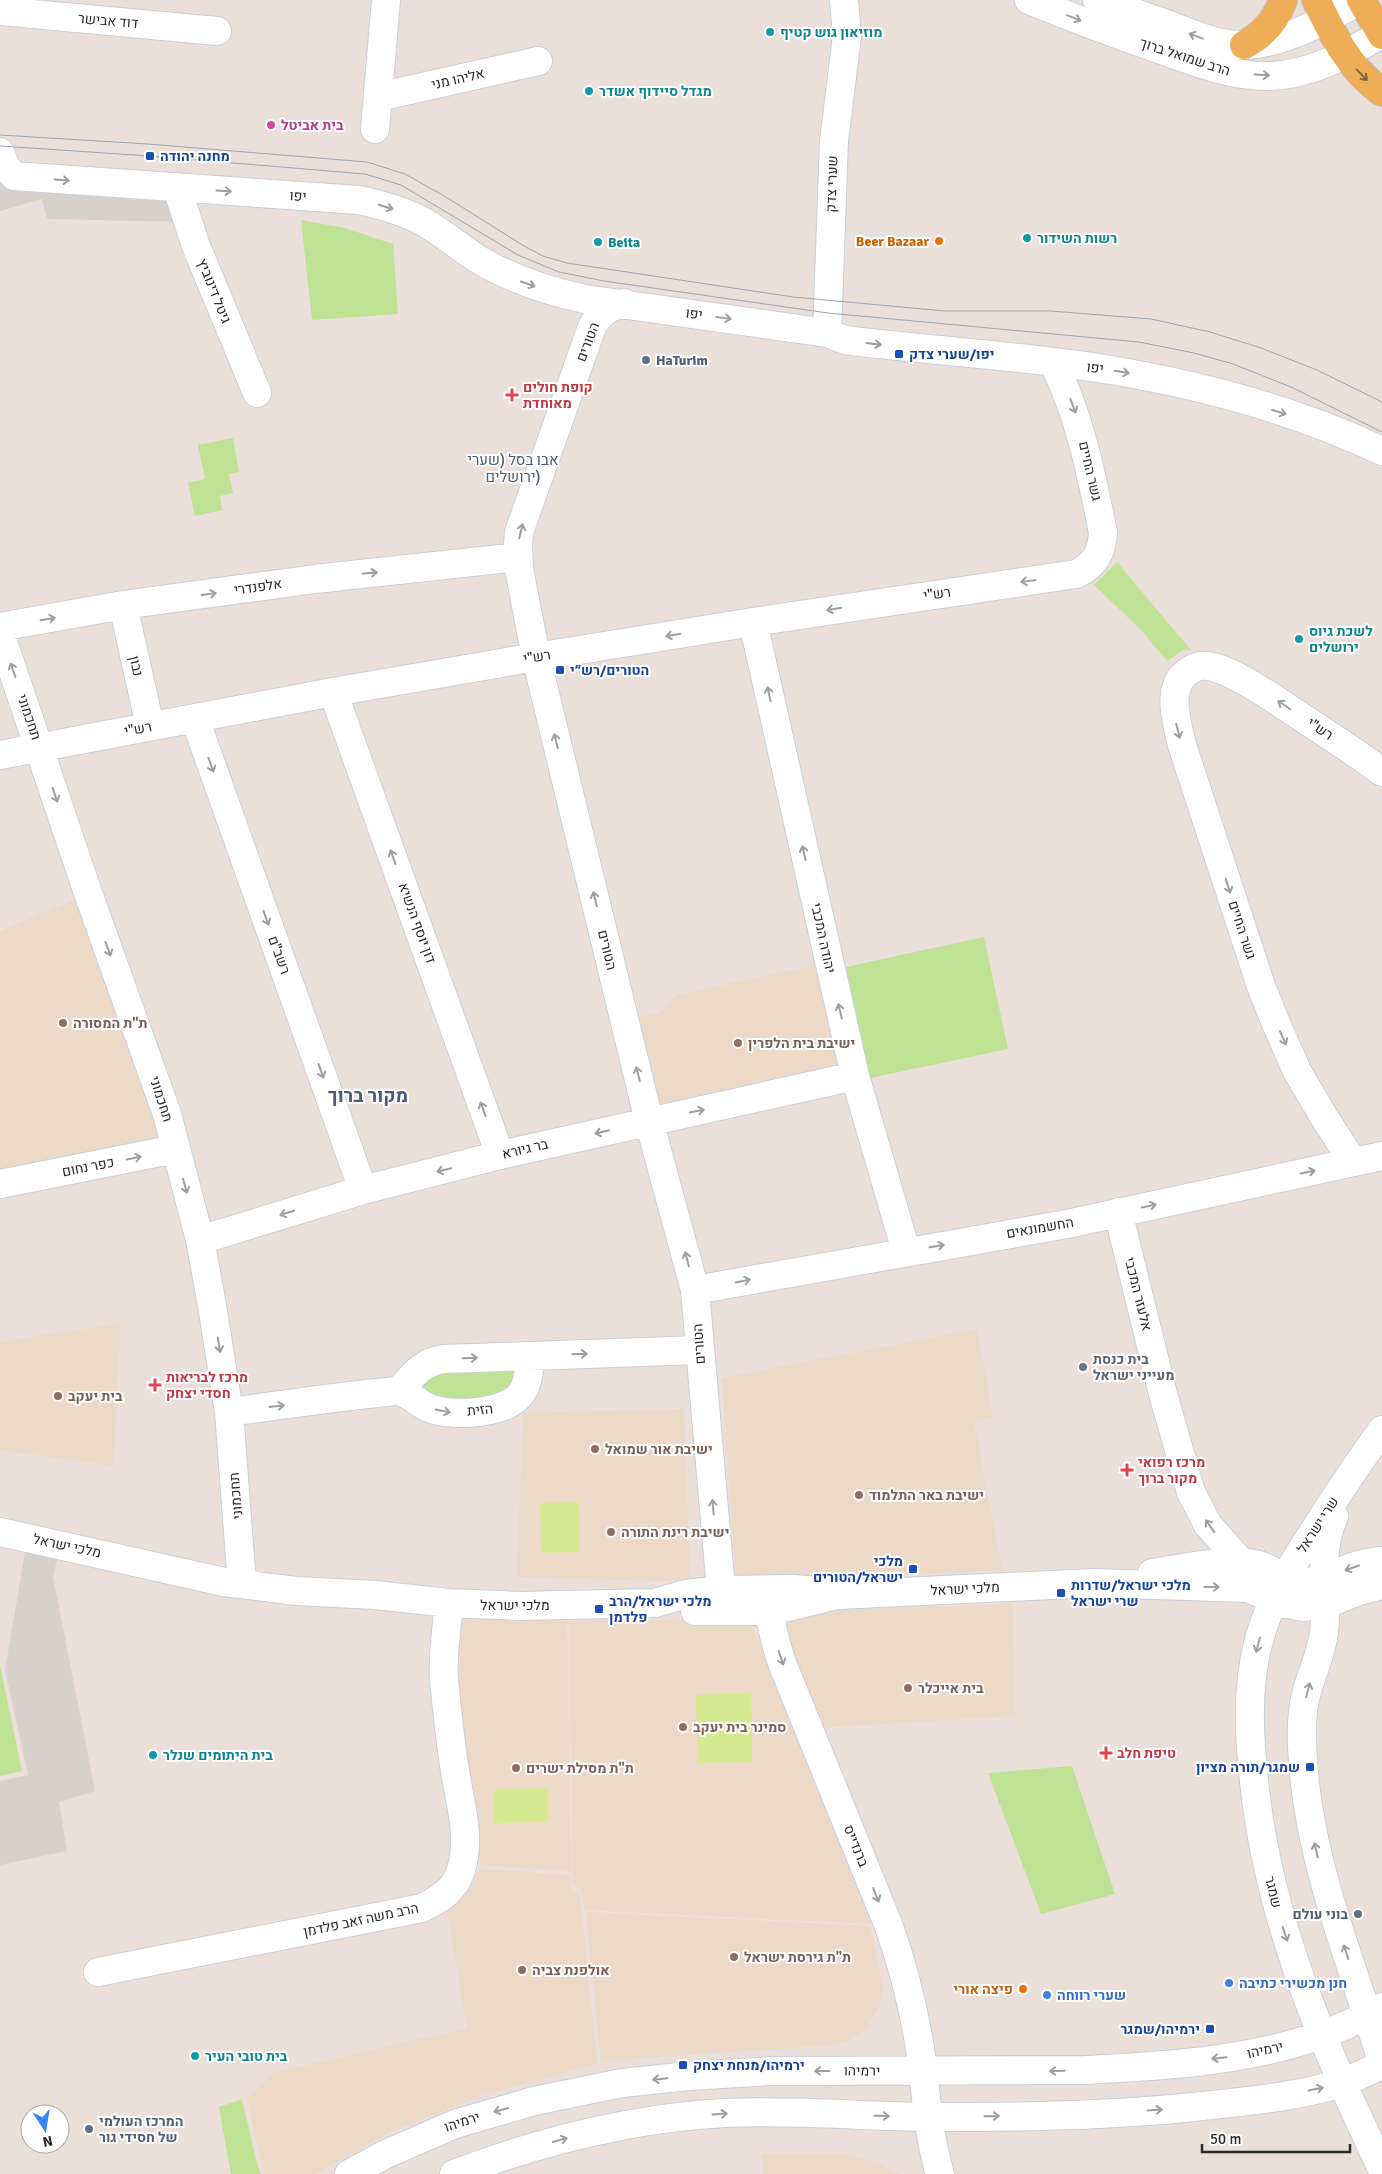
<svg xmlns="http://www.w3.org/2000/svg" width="1382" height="2174" font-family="Signika,Heebo,sans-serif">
<rect width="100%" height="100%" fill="#eadfd9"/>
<path fill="#edd9c8" d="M81,897L166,1143L0,1180V931Z
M816,965L839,1069L660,1108L635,1017L659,1013L677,995Z
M121,1323L113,1466L0,1450V1342Z
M977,1329L993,1417L974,1421L1002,1570L736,1583L722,1378Z
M684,1409L690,1582L517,1577L523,1413Z
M1013,1604L1015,1716L816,1728L788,1648L787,1627L791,1616L807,1611Z
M465,1618L567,1621L571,1871L481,1865L457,1738L454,1633Z
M749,1619L840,1833L872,1924L585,1910L581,1889L573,1885L569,1621Z
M478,1869L570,1875V1890L580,1895L597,2064L487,2094L390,2132L316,2174H265L261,2163L247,2099L273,2073L467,2028L447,1911L461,1900L473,1883Z
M586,1912L870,1926L883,1987L879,2006L866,2030L850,2040L834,2045L601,2061Z
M762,2154H846L879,2164L899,2174H763Z"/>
<path fill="#bfe295" d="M301,220L345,228L393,244L398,314L312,320Z
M233,438L239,472L229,474L233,493L220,496L222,510L195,516L188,483L205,479L198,445Z
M1117,562L1191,650H1183L1167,661L1141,630L1094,585Z
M984,937L1008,1049L870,1078L846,967Z
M502,1366L515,1371L517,1384L482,1404L445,1401L419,1391L423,1380L439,1370Z
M0,1665L22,1771L0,1776Z
M1072,1766L1115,1894L1041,1914L988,1773Z
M242,2099L257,2164L261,2174H231L219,2107Z"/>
<path fill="#d6e990" d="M579,1502L580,1552L541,1553L540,1503Z
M751,1693L752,1762L698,1763L696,1695Z
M548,1788L549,1822L494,1823V1789Z"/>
<path fill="#d7d1cc" d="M0,174L177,188L189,222L47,219L42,199L0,211Z
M25,1552L57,1560L53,1577L95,1791L59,1802L67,1851L0,1865V1781L28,1775L5,1670Z"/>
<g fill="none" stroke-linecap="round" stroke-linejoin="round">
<g stroke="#c7cfda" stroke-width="30">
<path id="minor" d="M1029,0C1071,17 1113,33 1156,48C1193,61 1230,77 1270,76C1310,75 1349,54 1382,33
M1097,0C1123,9 1148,17 1174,27C1196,35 1219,46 1244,45C1285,44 1326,19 1361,0
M0,11L217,31
M378,97L538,61
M375,129L386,0
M0,152L6,167L14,176L359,200C382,205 404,211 424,222C444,234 462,249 481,261C514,280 548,291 585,299L827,333L845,340C931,351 1018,355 1104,369C1198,384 1295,410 1382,451
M177,188L196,246L257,393
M624,303C608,308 600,312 592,327L519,532L518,546L519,569L536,657L649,1121L695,1290L721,1590C719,1603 708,1608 696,1611
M827,333L834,141L847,36L844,0
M123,605L150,726
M753,622L855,1076L906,1251
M0,627L123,605L315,579L518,557
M0,633L87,890L167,1114L200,1240L212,1305L229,1412L241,1571L244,1584
M333,692L500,1155
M195,719L363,1190
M0,755L333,692L536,657L753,622L1076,574C1095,565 1102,553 1103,532C1091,473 1080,416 1053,362
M1353,1162L1324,1117L1297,1071L1275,1021L1261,986L1182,745C1177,724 1166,689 1186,673C1190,670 1195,667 1200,666C1225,662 1279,703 1300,716C1328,735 1356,752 1382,772
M0,1184L175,1149
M1118,1212L1163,1394L1191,1492L1208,1525L1242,1563
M200,1240L363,1190L500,1155L855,1076
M695,1290L1067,1224L1382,1156
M399,1391C413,1375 421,1363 443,1359L699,1350
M229,1412C284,1405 340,1396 396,1391C407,1391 419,1404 429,1408C451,1417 508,1415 522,1392C529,1382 529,1368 531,1356
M1382,1430C1361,1459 1341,1489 1321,1520C1300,1552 1279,1584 1265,1621C1247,1669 1248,1721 1253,1771C1266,1916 1321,2040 1382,2169
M1334,1516C1316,1557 1329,1591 1324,1632C1321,1660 1305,1684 1303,1712C1300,1736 1303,1761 1305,1784C1316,1880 1354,1969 1382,2061
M0,1532L224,1582L296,1591L375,1595L449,1603L520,1606L655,1603L686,1594L721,1590L790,1589L824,1591L837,1595
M1152,1573C1180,1569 1227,1558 1255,1564C1274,1568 1284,1583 1304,1582C1322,1582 1336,1573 1352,1567C1361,1564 1372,1562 1382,1561
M778,1595C764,1615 776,1642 782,1663L888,1924C902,1962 912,2002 919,2042C926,2086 927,2131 940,2174
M695,1611H772L837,1595L1094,1583L1248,1588L1282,1603L1304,1607L1331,1602L1359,1591L1382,1585
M98,1972L422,1908C440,1899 455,1890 461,1870C471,1836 460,1804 455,1771C450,1741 447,1710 444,1680C442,1654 447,1628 449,1603
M349,2174L386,2154L455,2124L534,2101L622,2083L689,2076L771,2071L1086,2070C1161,2066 1240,2062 1312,2038C1336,2031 1360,2019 1382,2007
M454,2174C541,2141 631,2118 725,2113C793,2110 861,2116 929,2117C1020,2117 1112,2116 1203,2106C1248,2101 1295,2097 1338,2084C1353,2079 1368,2071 1382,2065"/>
</g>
<g stroke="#bebebe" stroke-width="30">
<path id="major" d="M1316,0C1333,35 1349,69 1382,92
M1361,0L1382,35
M1244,45C1263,35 1276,21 1283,0"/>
</g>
<use href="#minor" stroke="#fff" stroke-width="28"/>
<use href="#major" stroke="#f0ad58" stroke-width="28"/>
<path stroke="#9ca4b2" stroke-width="1" d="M0,135L148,144L367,162L405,174L446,197L524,246L543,256L567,263L793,297L945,311H1051L1151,319L1210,332L1261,348L1317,370L1382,402
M0,146L150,156L365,174L401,185L518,255L559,272L604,281L828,313L1139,342L1194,353L1233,364L1291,387L1382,432"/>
</g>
<defs><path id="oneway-shaft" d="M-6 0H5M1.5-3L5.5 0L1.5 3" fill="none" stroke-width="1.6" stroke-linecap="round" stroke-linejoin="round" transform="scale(1.25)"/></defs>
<g stroke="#9e9e9e">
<use href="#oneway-shaft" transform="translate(1074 18) rotate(22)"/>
<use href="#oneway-shaft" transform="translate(1196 36) rotate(-160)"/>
<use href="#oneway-shaft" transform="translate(1262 75) rotate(3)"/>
<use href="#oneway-shaft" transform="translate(62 180) rotate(4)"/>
<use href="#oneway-shaft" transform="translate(224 191) rotate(4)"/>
<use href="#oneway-shaft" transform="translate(386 207) rotate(18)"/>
<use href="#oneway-shaft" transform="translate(528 284) rotate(19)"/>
<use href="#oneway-shaft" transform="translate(724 318) rotate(8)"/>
<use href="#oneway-shaft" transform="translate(874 344) rotate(7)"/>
<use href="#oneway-shaft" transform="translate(1122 372) rotate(10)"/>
<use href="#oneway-shaft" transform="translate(1073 406) rotate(70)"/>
<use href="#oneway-shaft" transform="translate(1279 412) rotate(18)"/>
<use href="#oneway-shaft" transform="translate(521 531) rotate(-76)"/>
<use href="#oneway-shaft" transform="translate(370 573) rotate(-6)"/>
<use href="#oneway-shaft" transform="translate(1028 581) rotate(172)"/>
<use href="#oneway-shaft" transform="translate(209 594) rotate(-8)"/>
<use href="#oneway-shaft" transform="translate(834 609) rotate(171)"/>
<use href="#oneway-shaft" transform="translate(48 619) rotate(-10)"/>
<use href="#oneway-shaft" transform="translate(673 635) rotate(171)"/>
<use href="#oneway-shaft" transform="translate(13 670) rotate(-109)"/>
<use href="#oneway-shaft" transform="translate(769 694) rotate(-102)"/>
<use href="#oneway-shaft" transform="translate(1284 705) rotate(-146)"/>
<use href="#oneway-shaft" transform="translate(1178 731) rotate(76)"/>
<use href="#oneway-shaft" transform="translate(556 741) rotate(-104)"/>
<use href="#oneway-shaft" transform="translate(211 765) rotate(70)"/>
<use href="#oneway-shaft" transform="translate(55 795) rotate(71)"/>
<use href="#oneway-shaft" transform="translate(804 853) rotate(-103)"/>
<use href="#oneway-shaft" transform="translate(393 857) rotate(-110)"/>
<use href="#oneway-shaft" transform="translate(1228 886) rotate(72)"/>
<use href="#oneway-shaft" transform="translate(595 899) rotate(-104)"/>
<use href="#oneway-shaft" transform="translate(266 918) rotate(70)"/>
<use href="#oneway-shaft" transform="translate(108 949) rotate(70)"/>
<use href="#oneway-shaft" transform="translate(840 1011) rotate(-103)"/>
<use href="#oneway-shaft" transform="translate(1283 1038) rotate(66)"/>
<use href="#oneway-shaft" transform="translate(321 1071) rotate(70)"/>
<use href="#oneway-shaft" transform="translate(638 1074) rotate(-104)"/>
<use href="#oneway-shaft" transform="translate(483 1109) rotate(-110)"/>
<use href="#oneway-shaft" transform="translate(697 1111) rotate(-12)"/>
<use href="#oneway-shaft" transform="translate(602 1132) rotate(167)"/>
<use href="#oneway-shaft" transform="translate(134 1158) rotate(-11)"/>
<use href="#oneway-shaft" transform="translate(444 1170) rotate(166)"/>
<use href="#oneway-shaft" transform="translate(1308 1172) rotate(-12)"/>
<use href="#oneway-shaft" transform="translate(185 1186) rotate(75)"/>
<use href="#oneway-shaft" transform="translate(1149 1206) rotate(-12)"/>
<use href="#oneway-shaft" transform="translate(287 1213) rotate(163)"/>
<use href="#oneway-shaft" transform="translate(937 1246) rotate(-10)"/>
<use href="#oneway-shaft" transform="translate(687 1259) rotate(-105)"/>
<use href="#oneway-shaft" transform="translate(743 1281) rotate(-11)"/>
<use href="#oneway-shaft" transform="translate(219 1345) rotate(81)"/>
<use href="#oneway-shaft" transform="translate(580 1354) rotate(-2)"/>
<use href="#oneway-shaft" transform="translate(470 1358) rotate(-2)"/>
<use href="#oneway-shaft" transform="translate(277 1406) rotate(-7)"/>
<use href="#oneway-shaft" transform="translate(443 1411) rotate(11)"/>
<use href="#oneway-shaft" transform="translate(713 1507) rotate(-95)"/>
<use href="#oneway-shaft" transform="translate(1210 1526) rotate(-125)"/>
<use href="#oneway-shaft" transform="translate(1352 1568) rotate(161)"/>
<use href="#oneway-shaft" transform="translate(1212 1587)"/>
<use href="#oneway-shaft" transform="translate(1258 1645) rotate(105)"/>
<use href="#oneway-shaft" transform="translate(781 1658) rotate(71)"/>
<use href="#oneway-shaft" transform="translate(1308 1690) rotate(-75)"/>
<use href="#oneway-shaft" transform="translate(1316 1850) rotate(-103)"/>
<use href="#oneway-shaft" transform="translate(876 1895) rotate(68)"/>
<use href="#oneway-shaft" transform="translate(1285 1934) rotate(72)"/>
<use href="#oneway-shaft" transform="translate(1346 1952) rotate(-108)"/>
<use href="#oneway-shaft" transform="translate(1219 2058) rotate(174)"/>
<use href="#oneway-shaft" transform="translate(822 2071) rotate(-180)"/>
<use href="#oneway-shaft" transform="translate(1057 2071) rotate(179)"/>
<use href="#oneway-shaft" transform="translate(660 2079) rotate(174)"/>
<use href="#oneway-shaft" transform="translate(1316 2089) rotate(-12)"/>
<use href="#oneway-shaft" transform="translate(501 2110) rotate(164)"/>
<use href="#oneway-shaft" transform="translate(1155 2110) rotate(-4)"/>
<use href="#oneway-shaft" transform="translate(720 2114) rotate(-4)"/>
<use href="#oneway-shaft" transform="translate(882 2116) rotate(1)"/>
<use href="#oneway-shaft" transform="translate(992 2116) rotate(-1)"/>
<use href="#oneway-shaft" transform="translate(560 2140) rotate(-16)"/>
</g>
<use stroke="#82643e" href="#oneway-shaft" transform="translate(1362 75) rotate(46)"/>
<g fill="#0f9aa8" stroke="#fff" stroke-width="2">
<circle cx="770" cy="32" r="5"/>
<circle cx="589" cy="91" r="5"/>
<circle cx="1027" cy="238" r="5"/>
<circle cx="598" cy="242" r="5"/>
<circle cx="1299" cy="639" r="5"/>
<circle cx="153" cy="1755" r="5"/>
<circle cx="195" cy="2056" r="5"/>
</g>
<circle fill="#d1479c" stroke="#fff" stroke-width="2" cx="271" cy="125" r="5"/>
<g fill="#1a4fb4" stroke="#fff" stroke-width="2">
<rect x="145" y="151" width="10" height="10" rx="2.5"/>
<rect x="894" y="349" width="10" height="10" rx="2.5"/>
<rect x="555" y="665" width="10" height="10" rx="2.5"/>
<rect x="908" y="1564" width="10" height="10" rx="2.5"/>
<rect x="1056" y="1588" width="10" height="10" rx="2.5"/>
<rect x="594" y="1604" width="10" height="10" rx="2.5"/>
<rect x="1305" y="1762" width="10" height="10" rx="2.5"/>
<rect x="1205" y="2024" width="10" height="10" rx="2.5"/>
<rect x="678" y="2060" width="10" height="10" rx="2.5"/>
</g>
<g fill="#e8710a" stroke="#fff" stroke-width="2">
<circle cx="939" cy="241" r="5"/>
<circle cx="1023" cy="1989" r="5"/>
</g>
<g fill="#5c6f8a" stroke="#fff" stroke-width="2">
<circle cx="646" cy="360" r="5"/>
<circle cx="1358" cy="1914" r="5"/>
<circle cx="89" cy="2129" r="5"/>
</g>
<g fill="#e0444e" stroke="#fff" stroke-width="2">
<path d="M509.5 387.5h5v5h5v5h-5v5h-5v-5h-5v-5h5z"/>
<path d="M152.5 1377.5h5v5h5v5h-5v5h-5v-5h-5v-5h5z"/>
<path d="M1124.5 1462.5h5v5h5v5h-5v5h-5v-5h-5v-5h5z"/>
<path d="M1103.5 1745.5h5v5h5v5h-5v5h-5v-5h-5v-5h5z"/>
</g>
<g fill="#8d6e63" stroke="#fff" stroke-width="2">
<circle cx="63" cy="1023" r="5"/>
<circle cx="738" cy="1043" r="5"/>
<circle cx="58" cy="1396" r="5"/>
<circle cx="595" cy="1449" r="5"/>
<circle cx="859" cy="1495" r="5"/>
<circle cx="611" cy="1532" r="5"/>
<circle cx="908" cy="1688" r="5"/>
<circle cx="683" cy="1727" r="5"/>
<circle cx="516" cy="1768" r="5"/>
<circle cx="734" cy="1957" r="5"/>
<circle cx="522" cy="1970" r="5"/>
</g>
<circle fill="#6b7280" stroke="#fff" stroke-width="2" cx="1083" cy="1367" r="5"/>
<g fill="#3f7fe0" stroke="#fff" stroke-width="2">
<circle cx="1229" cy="1983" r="5"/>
<circle cx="1047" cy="1995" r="5"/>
</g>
<g text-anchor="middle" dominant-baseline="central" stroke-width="4" stroke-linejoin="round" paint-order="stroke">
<g font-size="14" fill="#282828" stroke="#fff">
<text transform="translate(108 21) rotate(5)">דוד אבישר</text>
<text transform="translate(1185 57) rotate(18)">הרב שמואל ברוך</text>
<text transform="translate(458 79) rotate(-13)">אליהו מני</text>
<text transform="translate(832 184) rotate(-88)">שערי צדק</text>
<text transform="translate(298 196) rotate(4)">יפו</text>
<text transform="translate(214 291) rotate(68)">גיטל דינוביץ</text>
<text transform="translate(694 314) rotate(8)">יפו</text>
<text transform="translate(588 342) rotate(-69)">הטורים</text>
<text transform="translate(1095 368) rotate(8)">יפו</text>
<text transform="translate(1090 471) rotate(77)">גשר החיים</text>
<text transform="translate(258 587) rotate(-8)">אלפנדרי</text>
<text transform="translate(937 594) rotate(-8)">רש"י</text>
<text transform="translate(537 657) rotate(-9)">רש"י</text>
<text transform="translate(136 666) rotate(77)">נבון</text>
<text transform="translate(29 717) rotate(71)">תחכמוני</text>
<text transform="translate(138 729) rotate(-11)">רש"י</text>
<text transform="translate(1320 729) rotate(34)">רש"י</text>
<text transform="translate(417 923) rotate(70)">דון יוסף הנשיא</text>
<text transform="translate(1242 930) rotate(72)">גשר החיים</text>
<text transform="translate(823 938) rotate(78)">יהודה המכבי</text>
<text transform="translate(607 950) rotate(76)">הטורים</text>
<text transform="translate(279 955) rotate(70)">רשב"ם</text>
<text transform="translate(161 1099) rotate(72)">תחכמוני</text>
<text transform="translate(525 1149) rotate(-13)">בר גיורא</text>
<text transform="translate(88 1167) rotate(-11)">כפר נחום</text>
<text transform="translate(1040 1228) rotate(-10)">החשמונאים</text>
<text transform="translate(1138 1294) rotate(76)">אלעזר המכבי</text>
<text transform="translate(699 1344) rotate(-94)">הטורים</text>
<text transform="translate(480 1410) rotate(-6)">הזית</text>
<text transform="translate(236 1496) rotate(-95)">תחכמוני</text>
<text transform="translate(1318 1525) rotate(-57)">שרי ישראל</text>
<text transform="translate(67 1546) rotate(12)">מלכי ישראל</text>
<text transform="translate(965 1589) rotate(-3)">מלכי ישראל</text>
<text x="515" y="1605">מלכי ישראל</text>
<text transform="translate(856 1846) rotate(68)">ברנדייס</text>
<text transform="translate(1273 1892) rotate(76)">שמגר</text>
<text transform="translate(361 1920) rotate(-12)">הרב משה זאב פלדמן</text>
<text transform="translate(1265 2050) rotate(-12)">ירמיהו</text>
<text transform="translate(862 2071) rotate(1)">ירמיהו</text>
<text transform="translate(462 2122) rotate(-18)">ירמיהו</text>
</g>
<g font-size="14" font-weight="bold" fill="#0d838f" stroke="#fff" text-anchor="start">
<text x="780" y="32">מוזיאון גוש קטיף</text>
<text x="599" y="91">מגדל סיידוף אשדר</text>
<text x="1037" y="238">רשות השידור</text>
<text x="608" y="242">Beita</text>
<text x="1309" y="631">לשכת גיוס<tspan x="1309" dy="16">ירושלים</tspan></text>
<text x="163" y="1755">בית היתומים שנלר</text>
<text x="205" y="2056">בית טובי העיר</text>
</g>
<g font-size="14" font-weight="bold" fill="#b23c85" stroke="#fff" text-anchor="start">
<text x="281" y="125">בית אביטל</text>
</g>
<g font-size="14" font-weight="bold" fill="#164399" stroke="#fff" text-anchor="start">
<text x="160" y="156">מחנה יהודה</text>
<text x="909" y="354">יפו/שערי צדק</text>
<text x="570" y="670">הטורים/רש״י</text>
<text x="903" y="1561" text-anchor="end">מלכי<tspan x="903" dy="16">ישראל/הטורים</tspan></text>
<text x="1071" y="1585">מלכי ישראל/שדרות<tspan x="1071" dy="16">שרי ישראל</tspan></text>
<text x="609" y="1601">מלכי ישראל/הרב<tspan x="609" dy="16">פלדמן</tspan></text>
<text x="1300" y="1767" text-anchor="end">שמגר/תורה מציון</text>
<text x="1200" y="2029" text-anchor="end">ירמיהו/שמגר</text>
<text x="693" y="2065">ירמיהו/מנחת יצחק</text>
</g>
<g font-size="14" font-weight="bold" fill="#c56008" stroke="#fff" text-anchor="end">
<text x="929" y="241">Beer Bazaar</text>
<text x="1013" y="1989">פיצה אורי</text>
</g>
<g font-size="14" font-weight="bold" fill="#4e5e75" stroke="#fff" text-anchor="start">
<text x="656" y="360">HaTurim</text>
<text x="1348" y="1914" text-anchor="end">בוני עולם</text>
<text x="99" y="2121">המרכז העולמי<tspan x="99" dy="16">של חסידי גור</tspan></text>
</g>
<g font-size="14" font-weight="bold" fill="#be3a42" stroke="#fff" text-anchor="start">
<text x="523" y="387">קופת חולים<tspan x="523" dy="16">מאוחדת</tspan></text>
<text x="166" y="1377">מרכז לבריאות<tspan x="166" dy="16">חסדי יצחק</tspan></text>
<text x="1138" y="1462">מרכז רפואי<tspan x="1138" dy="16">מקור ברוך</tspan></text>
<text x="1117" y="1753">טיפת חלב</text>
</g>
<g font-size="14" font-weight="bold" fill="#785e54" stroke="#fff" text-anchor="start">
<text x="73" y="1023">ת"ת המסורה</text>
<text x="748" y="1043">ישיבת בית הלפרין</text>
<text x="68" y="1396">בית יעקב</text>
<text x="605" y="1449">ישיבת אור שמואל</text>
<text x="869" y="1495">ישיבת באר התלמוד</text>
<text x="621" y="1532">ישיבת רינת התורה</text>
<text x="918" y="1688">בית אייכלר</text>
<text x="693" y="1727">סמינר בית יעקב</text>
<text x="526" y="1768">ת"ת מסילת ישרים</text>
<text x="744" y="1957">ת"ת גירסת ישראל</text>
<text x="532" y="1970">אולפנת צביה</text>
</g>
<g font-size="14" font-weight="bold" fill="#5b616d" stroke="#fff" text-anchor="start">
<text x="1093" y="1359">בית כנסת<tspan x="1093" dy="16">מעייני ישראל</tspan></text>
</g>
<g font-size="14" font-weight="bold" fill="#366cbe" stroke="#fff" text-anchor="start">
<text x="1239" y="1983">חנן מכשירי כתיבה</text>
<text x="1057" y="1995">שערי רווחה</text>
</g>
<g font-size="15" fill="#495b78" stroke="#fff">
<text x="513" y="460">אבו בסל (שערי<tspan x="513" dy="17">ירושלים)</tspan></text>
</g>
<g font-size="19" font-weight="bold" fill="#495b78" stroke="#fff">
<text x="368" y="1096">מקור ברוך</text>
</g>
</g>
<g transform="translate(45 2129) rotate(168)"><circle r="24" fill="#ffffff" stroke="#a9a9a9"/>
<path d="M0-4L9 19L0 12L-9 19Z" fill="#3783f9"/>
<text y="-8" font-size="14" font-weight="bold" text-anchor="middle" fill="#282828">N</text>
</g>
<path d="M1202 2144v8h148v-8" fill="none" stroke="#282828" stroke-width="2.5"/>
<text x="1210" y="2144" font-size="15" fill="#282828" stroke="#ffffff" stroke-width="4" paint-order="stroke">50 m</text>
</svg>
